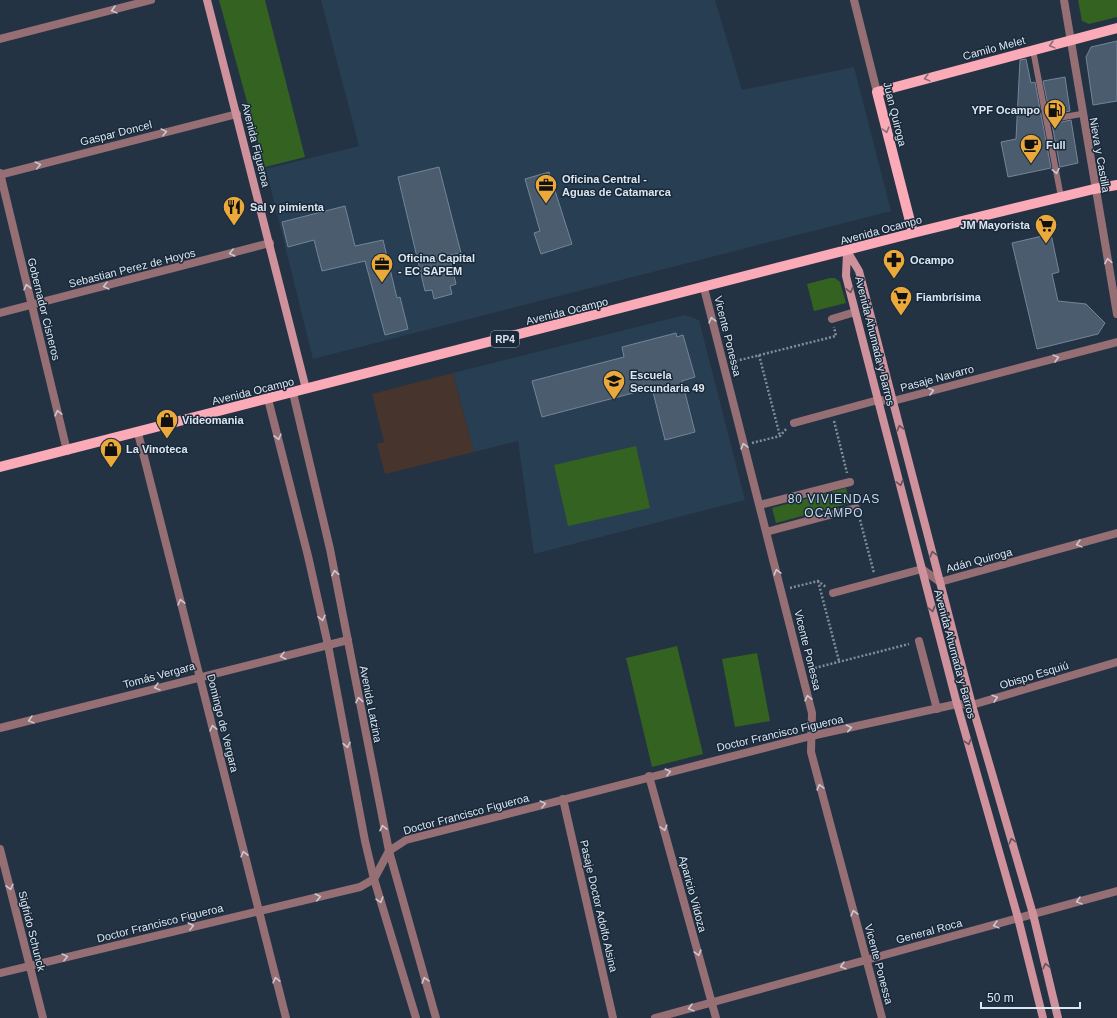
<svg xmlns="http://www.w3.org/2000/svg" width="1117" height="1018" font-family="Arial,sans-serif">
<rect width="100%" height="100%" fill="#233344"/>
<path fill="#47342d" d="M453,373L474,452L385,474L377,444L384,442L372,394Z"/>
<path fill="#283e53" d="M321,0H715L742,90L854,67L891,211L313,359L266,169L359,146Z
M685,315L699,320L745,500L534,554L518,441L474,452L453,373Z"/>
<path fill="#336221" d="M219,0H265L305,157L265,167Z
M1078,0H1117V17L1089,24L1082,21Z
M830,278H835L840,282L846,303L814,311L807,284Z
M636,446L650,508L568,526L554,465Z
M846,488L850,503L776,523L772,508Z
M677,646L703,754L652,767L626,658Z
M757,653L770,721L735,727L722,659Z"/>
<path fill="#4b5c6f" stroke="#738599" d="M1117,41V101L1093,105L1086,57L1091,47Z
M1026,59L1031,83L1035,82L1051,168L1008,177L1001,142L1016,139L1020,60Z
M1065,77L1070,111L1050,115L1043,81Z
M1071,120L1078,163L1060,167L1052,124Z
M439,167L461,253L449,255L456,284L450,286L452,294L434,299L432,290L425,291L398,177Z
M549,172L572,244L541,254L534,233L540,231L525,179Z
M345,206L355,246L383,240L397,298L400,297L408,329L385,335L365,261L322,271L314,240L288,247L282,222Z
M1051,234L1059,272L1052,274L1058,301L1086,304L1105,323L1098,334L1037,349L1012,243Z
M676,333L677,337L683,335L695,377L682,381L695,432L665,440L652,388L542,417L532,381L624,357L622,347Z"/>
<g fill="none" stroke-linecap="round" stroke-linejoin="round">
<path stroke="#808d9b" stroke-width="2.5" stroke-dasharray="2 2" stroke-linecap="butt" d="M759,355L780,436
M732,362L836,336L834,327
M834,421L847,473
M752,443L780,436L787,428
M859,516L874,573
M818,581L839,661
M790,588L818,581L826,587
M811,669L909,644"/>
<path stroke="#966f75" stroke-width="6" d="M1033,50L1061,197
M1047,120L1081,114"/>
<path stroke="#966f75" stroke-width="8" d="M854,0L877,92
M1064,0L1117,314
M0,39L151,0
M0,173L67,451
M0,175L237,114
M704,288L812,713L811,752L882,1018
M0,313L270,243
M832,319L855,312
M794,423L878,400L893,401L1117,342
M138,433L286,1018
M760,505L850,482
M766,532L856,508
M833,593L922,569L940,582L1117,533
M919,641L937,709
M0,728L348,640
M649,776L716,1018
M563,799L613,1018
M0,849L43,1018
M0,973L360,887L374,879L389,851L406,840L811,736L957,704L972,705L1117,662
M655,1018L1117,891"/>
<path stroke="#966f75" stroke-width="8" d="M293,393L330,549L389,851L436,1018
M268,399L308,556L328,645L365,841L374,879L416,1018"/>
<path stroke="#cf919b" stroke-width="8" d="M207,0L306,389
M847,251L859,271L972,705L1033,914L1058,1018
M847,252L846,276L878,400L957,704L1018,918L1043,1018"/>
<path stroke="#fbaab8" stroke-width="10" d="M913,233L877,92L1117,28
M0,467L913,233L1094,189L1117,185"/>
</g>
<defs><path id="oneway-chevron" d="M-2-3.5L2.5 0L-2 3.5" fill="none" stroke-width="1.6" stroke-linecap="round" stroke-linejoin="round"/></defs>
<g stroke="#cac8d2">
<use href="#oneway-chevron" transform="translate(114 10) rotate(165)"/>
<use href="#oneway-chevron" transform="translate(164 132) rotate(-14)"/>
<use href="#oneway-chevron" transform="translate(38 165) rotate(-14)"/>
<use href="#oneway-chevron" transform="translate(1056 171) rotate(79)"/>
<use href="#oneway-chevron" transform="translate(232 253) rotate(166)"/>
<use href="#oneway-chevron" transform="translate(1108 261) rotate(-100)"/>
<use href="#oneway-chevron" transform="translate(106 286) rotate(166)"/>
<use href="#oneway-chevron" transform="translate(27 287) rotate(-103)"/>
<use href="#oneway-chevron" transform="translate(712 320) rotate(-104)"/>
<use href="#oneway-chevron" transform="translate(1056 358) rotate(-15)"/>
<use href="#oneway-chevron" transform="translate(931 391) rotate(-15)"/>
<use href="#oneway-chevron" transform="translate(58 413) rotate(-104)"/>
<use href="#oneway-chevron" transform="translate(278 437) rotate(76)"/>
<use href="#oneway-chevron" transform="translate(744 446) rotate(-105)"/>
<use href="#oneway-chevron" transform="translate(1079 544) rotate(165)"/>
<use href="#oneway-chevron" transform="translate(777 572) rotate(-105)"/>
<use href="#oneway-chevron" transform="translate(335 573) rotate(-101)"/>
<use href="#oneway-chevron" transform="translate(181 602) rotate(-104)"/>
<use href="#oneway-chevron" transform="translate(322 618) rotate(77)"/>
<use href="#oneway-chevron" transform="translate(283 656) rotate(166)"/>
<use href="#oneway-chevron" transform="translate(157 687) rotate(165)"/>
<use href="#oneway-chevron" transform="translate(808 698) rotate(-104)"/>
<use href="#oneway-chevron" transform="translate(995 698) rotate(-17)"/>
<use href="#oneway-chevron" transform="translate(359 700) rotate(-101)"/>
<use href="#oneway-chevron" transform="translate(31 720) rotate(165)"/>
<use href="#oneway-chevron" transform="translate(213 728) rotate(-104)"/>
<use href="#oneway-chevron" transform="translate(849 728) rotate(-12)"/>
<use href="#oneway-chevron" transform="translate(347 745) rotate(79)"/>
<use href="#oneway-chevron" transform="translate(668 772) rotate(-14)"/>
<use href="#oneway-chevron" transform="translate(820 787) rotate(-105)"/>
<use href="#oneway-chevron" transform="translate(543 804) rotate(-14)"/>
<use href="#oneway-chevron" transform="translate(383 828) rotate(-102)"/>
<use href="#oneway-chevron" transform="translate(664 828) rotate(75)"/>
<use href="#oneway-chevron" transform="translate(244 854) rotate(-104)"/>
<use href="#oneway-chevron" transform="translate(10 887) rotate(76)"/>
<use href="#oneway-chevron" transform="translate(318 897) rotate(-13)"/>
<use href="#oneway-chevron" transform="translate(380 900) rotate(73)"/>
<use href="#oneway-chevron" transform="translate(1079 901) rotate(165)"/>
<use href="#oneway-chevron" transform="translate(854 913) rotate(-105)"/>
<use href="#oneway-chevron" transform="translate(996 925) rotate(165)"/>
<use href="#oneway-chevron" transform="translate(191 926) rotate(-14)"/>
<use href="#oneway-chevron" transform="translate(698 953) rotate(75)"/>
<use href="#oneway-chevron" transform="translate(65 957) rotate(-14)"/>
<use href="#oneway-chevron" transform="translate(843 966) rotate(165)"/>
<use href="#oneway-chevron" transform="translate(276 980) rotate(-104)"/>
<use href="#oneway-chevron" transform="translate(425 980) rotate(-106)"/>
<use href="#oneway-chevron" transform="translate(691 1008) rotate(165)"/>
</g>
<g stroke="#8a6a78">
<use href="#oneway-chevron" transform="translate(1052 45) rotate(165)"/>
<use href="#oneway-chevron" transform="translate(927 78) rotate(165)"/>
<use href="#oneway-chevron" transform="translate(886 130) rotate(75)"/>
</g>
<g stroke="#625360">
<use href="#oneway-chevron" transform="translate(850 290) rotate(76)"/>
<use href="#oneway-chevron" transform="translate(900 428) rotate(-105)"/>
<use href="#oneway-chevron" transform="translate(900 483) rotate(75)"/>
<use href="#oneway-chevron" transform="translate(933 554) rotate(-105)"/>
<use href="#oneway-chevron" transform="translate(932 609) rotate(75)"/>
<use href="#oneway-chevron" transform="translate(968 742) rotate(74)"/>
<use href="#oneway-chevron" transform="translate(1012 841) rotate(-106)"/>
<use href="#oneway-chevron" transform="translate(1046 966) rotate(-103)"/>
</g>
<defs>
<g id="fuel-pin" transform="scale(1.15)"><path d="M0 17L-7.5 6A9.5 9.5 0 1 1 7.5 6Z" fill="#eba93a" stroke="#192939"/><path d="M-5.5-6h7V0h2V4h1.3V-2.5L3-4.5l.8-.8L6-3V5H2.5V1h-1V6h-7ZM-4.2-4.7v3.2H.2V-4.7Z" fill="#111"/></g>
<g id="cafe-pin" transform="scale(1.15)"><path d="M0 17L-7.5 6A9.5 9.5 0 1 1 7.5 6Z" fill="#eba93a" stroke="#192939"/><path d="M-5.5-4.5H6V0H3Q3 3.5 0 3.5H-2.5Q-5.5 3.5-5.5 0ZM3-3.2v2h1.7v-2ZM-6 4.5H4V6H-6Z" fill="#111"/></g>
<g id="office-pin" transform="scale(1.15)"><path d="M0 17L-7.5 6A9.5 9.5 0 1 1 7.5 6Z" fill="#eba93a" stroke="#192939"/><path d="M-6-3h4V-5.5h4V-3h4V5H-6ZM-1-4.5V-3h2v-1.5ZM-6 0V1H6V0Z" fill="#111"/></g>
<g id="restaurant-pin" transform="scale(1.15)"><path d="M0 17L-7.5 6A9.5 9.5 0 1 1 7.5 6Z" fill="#eba93a" stroke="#192939"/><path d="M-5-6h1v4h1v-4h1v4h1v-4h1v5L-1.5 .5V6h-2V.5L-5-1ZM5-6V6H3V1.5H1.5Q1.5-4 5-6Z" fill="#111"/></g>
<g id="supermarket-pin" transform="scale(1.15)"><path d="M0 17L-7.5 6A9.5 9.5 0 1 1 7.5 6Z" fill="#eba93a" stroke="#192939"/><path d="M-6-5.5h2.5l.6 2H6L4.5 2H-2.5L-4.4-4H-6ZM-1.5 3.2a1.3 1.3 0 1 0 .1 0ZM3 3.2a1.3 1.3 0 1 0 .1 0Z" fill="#111"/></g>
<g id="pharmacy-pin" transform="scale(1.15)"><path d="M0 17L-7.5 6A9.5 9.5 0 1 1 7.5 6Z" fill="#eba93a" stroke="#192939"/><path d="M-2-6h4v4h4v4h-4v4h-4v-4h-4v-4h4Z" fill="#111"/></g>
<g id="school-pin" transform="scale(1.15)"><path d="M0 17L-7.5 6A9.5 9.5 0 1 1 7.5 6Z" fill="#eba93a" stroke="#192939"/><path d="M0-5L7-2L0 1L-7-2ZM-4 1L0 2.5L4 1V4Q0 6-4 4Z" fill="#111"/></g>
<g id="shop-pin" transform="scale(1.15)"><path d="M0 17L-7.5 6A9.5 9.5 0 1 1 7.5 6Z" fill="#eba93a" stroke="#192939"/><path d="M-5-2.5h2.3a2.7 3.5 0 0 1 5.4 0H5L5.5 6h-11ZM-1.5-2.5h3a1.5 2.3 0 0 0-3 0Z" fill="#111"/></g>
</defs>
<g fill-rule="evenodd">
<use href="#fuel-pin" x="1055" y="110"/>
<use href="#cafe-pin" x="1031" y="145"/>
<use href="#office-pin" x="546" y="185"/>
<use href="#restaurant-pin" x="234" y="207"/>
<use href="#supermarket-pin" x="1046" y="225"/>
<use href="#pharmacy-pin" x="894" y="260"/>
<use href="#office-pin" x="382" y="264"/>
<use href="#supermarket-pin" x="901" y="297"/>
<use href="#school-pin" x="614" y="381"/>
<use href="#shop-pin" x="167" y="420"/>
<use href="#shop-pin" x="111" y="449"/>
</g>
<g text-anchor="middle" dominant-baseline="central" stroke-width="3" stroke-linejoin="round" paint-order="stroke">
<rect fill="#192939" stroke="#a2adba" stroke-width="1" x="491" y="331" width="28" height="16" rx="3"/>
<g font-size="10" font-weight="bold" fill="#dce6f1">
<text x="505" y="339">RP4</text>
</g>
<g font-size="11" fill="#dce6f1" stroke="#192939">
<text transform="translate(994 48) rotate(-15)">Camilo Melet</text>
<text transform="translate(895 114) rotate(76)">Juan Quiroga</text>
<text transform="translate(116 133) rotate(-14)">Gaspar Doncel</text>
<text transform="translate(256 145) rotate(76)">Avenida Figueroa</text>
<text transform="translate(1100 155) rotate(80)">Nieva y Castilla</text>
<text transform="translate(881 230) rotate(-15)">Avenida Ocampo</text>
<text transform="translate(132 268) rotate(-14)">Sebastian Perez de Hoyos</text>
<text transform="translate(44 309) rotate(76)">Gobernador Cisneros</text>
<text transform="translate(567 311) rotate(-14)">Avenida Ocampo</text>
<text transform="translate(728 336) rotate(76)">Vicente Ponessa</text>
<text transform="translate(875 341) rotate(76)">Avenida Ahumada y Barros</text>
<text transform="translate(937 378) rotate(-15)">Pasaje Navarro</text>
<text transform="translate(253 391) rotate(-14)">Avenida Ocampo</text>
<text transform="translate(979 560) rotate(-15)">Adán Quiroga</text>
<text transform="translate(808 650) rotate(76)">Vicente Ponessa</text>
<text transform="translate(955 654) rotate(75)">Avenida Ahumada y Barros</text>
<text transform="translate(159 675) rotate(-15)">Tomás Vergara</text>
<text transform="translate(1034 675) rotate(-17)">Obispo Esquiú</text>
<text transform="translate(371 704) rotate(79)">Avenida Latzina</text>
<text transform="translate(223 723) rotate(76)">Domingo de Vergara</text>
<text transform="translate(780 733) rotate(-13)">Doctor Francisco Figueroa</text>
<text transform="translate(466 814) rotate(-15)">Doctor Francisco Figueroa</text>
<text transform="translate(693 894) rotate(75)">Aparicio Vildoza</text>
<text transform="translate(599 906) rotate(77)">Pasaje Doctor Adolfo Alsina</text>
<text transform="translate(160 923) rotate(-14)">Doctor Francisco Figueroa</text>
<text transform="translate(32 931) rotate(76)">Sigfrido Schunck</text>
<text transform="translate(929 931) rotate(-15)">General Roca</text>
<text transform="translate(879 964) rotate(75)">Vicente Ponessa</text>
</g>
<g font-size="11" font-weight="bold" fill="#dce6f1" stroke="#192939" text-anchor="start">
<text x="1040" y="110" text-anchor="end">YPF Ocampo</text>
<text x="1046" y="145">Full</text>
<text x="562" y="179">Oficina Central -<tspan x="562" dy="13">Aguas de Catamarca</tspan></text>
<text x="250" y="207">Sal y pimienta</text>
<text x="1030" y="225" text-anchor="end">JM Mayorista</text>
<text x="398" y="258">Oficina Capital<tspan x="398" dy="13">- EC SAPEM</tspan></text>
<text x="910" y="260">Ocampo</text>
<text x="916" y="297">Fiambrísima</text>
<text x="630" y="375">Escuela<tspan x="630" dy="13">Secundaria 49</tspan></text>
<text x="182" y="420">Videomania</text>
<text x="126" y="449">La Vinoteca</text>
</g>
<g font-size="12" letter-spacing="1" fill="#c7dbf1" stroke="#192939">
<text x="834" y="499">80 VIVIENDAS<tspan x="834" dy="14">OCAMPO</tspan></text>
</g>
</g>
<path d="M981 1002v6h99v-6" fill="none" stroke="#dce6f1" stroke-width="2"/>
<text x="987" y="1002" font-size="12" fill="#dce6f1" stroke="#192939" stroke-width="3" paint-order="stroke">50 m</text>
</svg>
